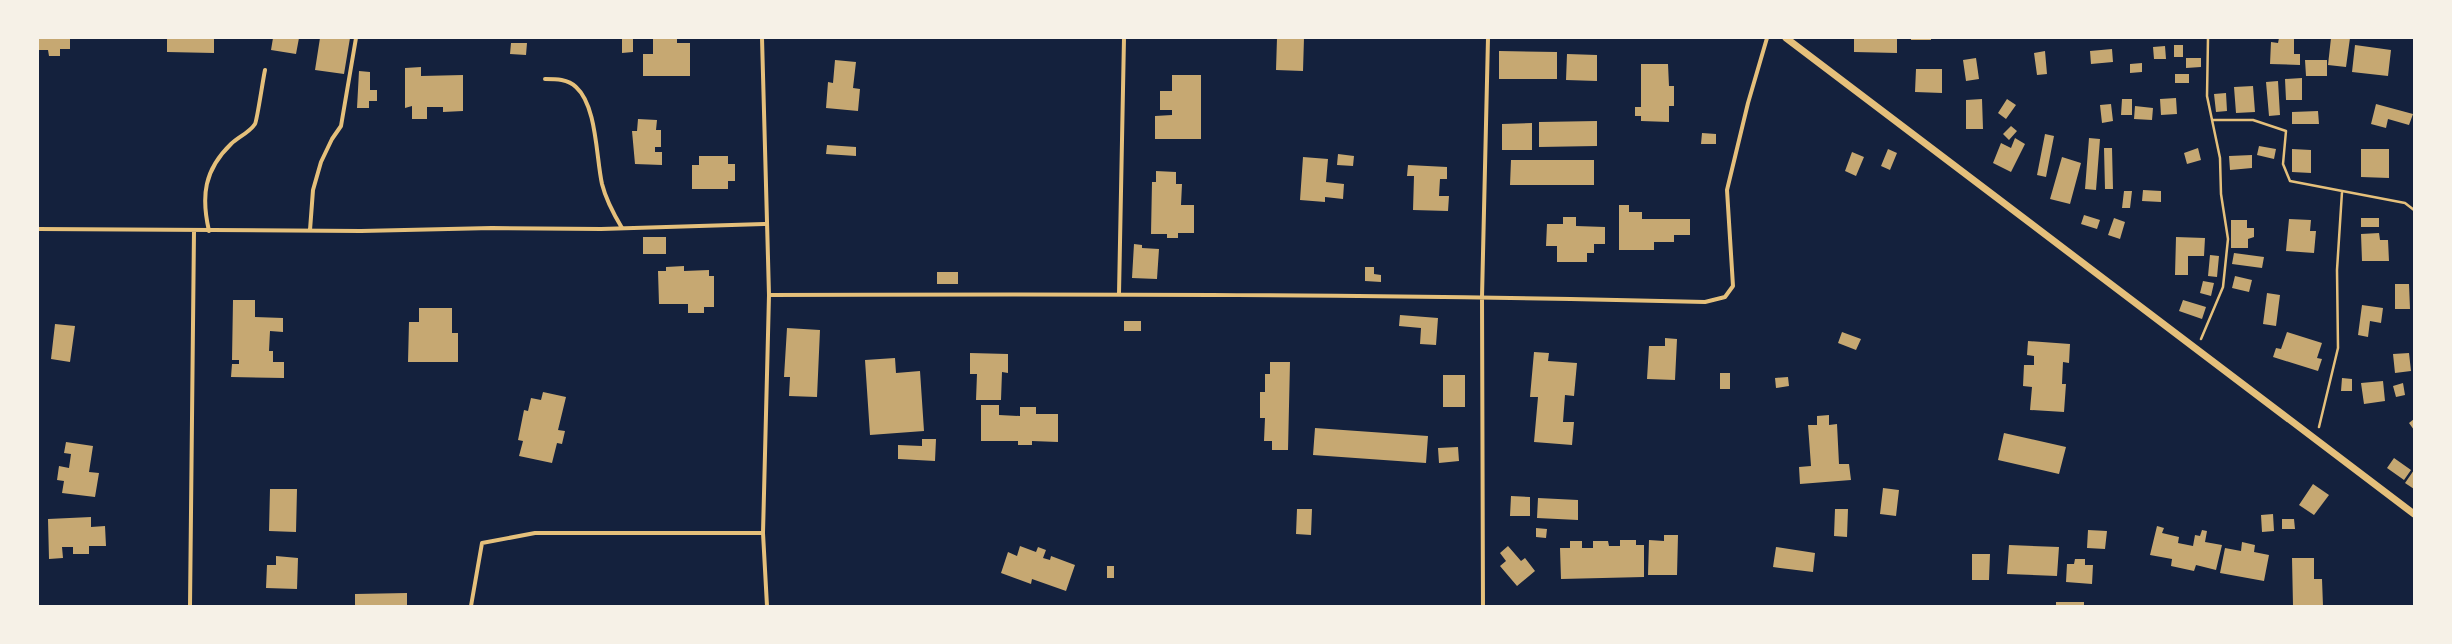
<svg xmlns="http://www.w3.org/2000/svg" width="2452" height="644" font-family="Figtree,sans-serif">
<rect width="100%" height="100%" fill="#14213d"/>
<path fill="#c6a872" d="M38,38H70V49H60V56H49L48,50H38Z
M167,38H214V53L167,52Z
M273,38H299L296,54L271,50Z
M320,38H350L344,74L315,70Z
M622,38H633V52L622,53Z
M653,38H677V43H690V76H643V54H653Z
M1277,38H1304L1303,71L1276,70Z
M1854,38H1897V53L1854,52Z
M1911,38H1931V40H1911Z
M2279,38H2294V54H2300V65L2270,64L2271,42L2278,43Z
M2331,38H2350L2346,67L2328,65Z
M511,43H527L526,55L510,54Z
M2174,45H2183V57H2174Z
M2355,45L2391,50L2388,76L2352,72Z
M2165,46L2166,59H2154L2153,47Z
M2112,49L2113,62L2091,64L2090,51Z
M1499,51L1557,52V79H1499Z
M2045,51L2047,74L2037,75L2034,53Z
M1567,54L1597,55V81L1566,80Z
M1976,58L1979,79L1966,81L1963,60Z
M2186,58H2201V67L2186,68Z
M835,60L856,62L853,88L860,89L858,111L826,108L828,82L833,83Z
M2305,60H2327V76H2306Z
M2142,63V72L2130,73V64Z
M1641,64H1668L1669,86H1674V106H1669V122L1641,121V116H1635V107H1641Z
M421,67V76L463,75V111L443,112V107H427V119H412V106L405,108V68Z
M1916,69H1942V93L1915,92Z
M359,71L370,72V90H377V101H369V108H357Z
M2175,74H2189V83H2175Z
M1172,75H1201V139H1155V116L1172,115V110H1160V91H1172Z
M2302,78V100H2286L2285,79Z
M2278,81L2280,115L2269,116L2266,82Z
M2253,86L2255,112L2236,113L2234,87Z
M2226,93L2227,111L2216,112L2214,94Z
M2176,98L2177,114L2161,115L2160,99Z
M1982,99L1983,129H1966V100Z
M2007,99L2016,105L2006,119L1998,113Z
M2122,99H2132V115H2121Z
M2111,104L2113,121L2102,123L2100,105Z
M2376,104L2413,114L2409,125L2388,119L2386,128L2371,124Z
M2135,106L2153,108L2152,120L2134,119Z
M2318,111L2319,124H2292V112Z
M638,119L657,120L656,130H661V147H655V152H662V165L635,164L632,131H637Z
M1597,121V146L1539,147V122Z
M1532,123V150H1502V124Z
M2011,126L2017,131L2009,140L2003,134Z
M1702,133L1716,134V144H1701Z
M2045,134L2054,136L2046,177L2037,175Z
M2015,138L2025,144L2011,172L1993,163L2001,143L2011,148Z
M2089,138L2100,139L2096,190L2085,189Z
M827,145L856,147V156L826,154Z
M2259,146L2276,149L2274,159L2257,155Z
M2104,148H2112L2113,189H2105Z
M2198,148L2201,160L2187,164L2184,153Z
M1888,149L1897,153L1890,170L1881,166Z
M2292,149L2311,150V173L2292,172Z
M2361,149H2389V178L2361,177Z
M1852,152L1864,157L1856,176L1845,171Z
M1338,154L1354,156L1353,166L1337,165Z
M2252,155V168L2230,170L2229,156Z
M699,156H728V164H735V181H728V189H692V165H699Z
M1303,157L1328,159L1326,182L1344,184L1343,199L1325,197V202L1300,200Z
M2062,157L2081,163L2070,204L2050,199Z
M1511,160H1594V185H1510Z
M1408,165L1447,167V179H1440L1439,196H1449L1448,211L1413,210L1414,176H1407Z
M1156,171L1176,172V184H1182L1181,205H1194V233H1178V238H1167V234H1151L1152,182H1156Z
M2143,190L2161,191V202L2142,201Z
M2124,191H2132L2130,208H2122Z
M1619,205H1629V212H1642V219H1690V235H1674V242H1654V250H1619Z
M2084,215L2100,220L2097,229L2081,224Z
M1563,217H1576V226L1605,227V244H1594V253H1587V262H1557V246H1546L1547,224H1563Z
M2114,218L2125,222L2120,239L2108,235Z
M2361,218H2379V227H2361Z
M2289,219L2311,220L2310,231H2316L2314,253L2286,251Z
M2231,220H2247V228H2254V237L2248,239V248H2231Z
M2379,233L2380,240H2388L2389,261H2362L2361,234Z
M643,237H666V254H643Z
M2176,237L2205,238L2204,256H2188V275H2175Z
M1134,244L1142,245V248L1159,249L1157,279L1132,278Z
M2234,253L2264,257L2262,268L2232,264Z
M2210,255L2219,256L2217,277L2208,276Z
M684,266V271L709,270V276H714V307H704V313H688V304H659L658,271H666V267Z
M1365,267H1374V274L1381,275V282L1365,281Z
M937,272H958V284H937Z
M2235,276L2252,280L2249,292L2232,288Z
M2203,281L2214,283L2211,296L2200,293Z
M2395,284H2409L2410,309H2395Z
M2267,293L2280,295L2276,326L2263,324Z
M233,300H255V317L283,318V332L270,331L269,351H273V362H284V378L231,377L232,364H239V360H232Z
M2183,300L2206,307L2202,319L2179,311Z
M2362,305L2383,308L2381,323L2370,321L2368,337L2358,335Z
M419,308H452V333H458V362H408L409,322H419Z
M1400,315L1438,318L1436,345L1420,344L1421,328L1399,326Z
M1124,321H1141V331H1124Z
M55,324L75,326L70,362L51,359Z
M787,328L820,330L817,397L789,396L790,377H784Z
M1842,332L1861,339L1856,350L1838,343Z
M2287,332L2322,343L2317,358L2322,359L2318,371L2273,357L2276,348L2281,349Z
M1665,338L1677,339L1675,380L1647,379L1649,346H1665Z
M2028,341L2070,344L2069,363L2063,362L2062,384H2066L2064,412L2030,410L2032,387L2023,386L2024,365H2034V356L2027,355Z
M1534,352L1549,353L1548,361L1577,363L1574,396L1565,395L1563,422H1574L1572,445L1534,442L1538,397H1530Z
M970,353L1008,354V373L1002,372L1001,400H976L977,374H970Z
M2409,353L2411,371L2395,373L2393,354Z
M895,358L896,373L920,371L924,431L870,435L865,360Z
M1270,362H1290L1288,450H1272V441H1264L1265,418H1260V392H1265V374H1270Z
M1720,373H1730V389H1720Z
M1443,375H1465V407H1443Z
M1788,377L1789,386L1776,388L1775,378Z
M2342,378L2352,379V391H2341Z
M2383,381L2385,401L2364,404L2361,383Z
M2403,383L2405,395L2396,397L2393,386Z
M543,392L566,397L558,430L565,431L562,444L557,443L552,463L519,456L523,441L518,440L524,410L528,411L531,398L541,400Z
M981,405H999V415L1020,416V407H1036V414H1058V442L1032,441V445H1018V441H981Z
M1829,415V425L1837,424L1839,464H1849L1851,480L1800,484L1799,467L1811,466L1808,425H1817V416Z
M2414,419V430L2409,423Z
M1315,428L1428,436L1426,463L1313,455Z
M2004,433L2066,447L2059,474L1998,460Z
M922,439H936L935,461L898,459V445L922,446Z
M66,442L93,446L89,472L99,473L95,497L62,493L64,481L57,480L59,466L69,468L71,454L64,453Z
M1458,447L1459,461L1439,463L1438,448Z
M2394,458L2411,470L2404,480L2387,468Z
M2414,470V489L2405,483Z
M2313,484L2329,495L2314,515L2299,505Z
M1883,488L1899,490L1896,516L1880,514Z
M270,489H297L296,532L269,531Z
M1511,496L1530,497V516H1510Z
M1538,498L1578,500V520L1537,518Z
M1297,509H1312L1311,535L1296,534Z
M1835,509H1848L1847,537L1834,536Z
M2273,514L2274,531L2262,532L2261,515Z
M91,517V527L105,526L106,546H89V554H73V547H62L63,558L49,559L48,519Z
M2282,519H2294L2295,529H2282Z
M2157,526L2164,528L2162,533L2179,537L2178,543L2193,546L2195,535L2200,536L2202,530L2207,531L2205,542L2222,545L2216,570L2196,565L2194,571L2171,566L2172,559L2150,555Z
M1536,528L1547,529L1546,538L1536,537Z
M2088,530L2107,531L2105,549L2087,548Z
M1664,535H1678L1677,575H1648L1649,540L1664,541Z
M1620,540H1636V545H1644V577L1561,579L1560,548H1570V541H1582V548H1593V541H1608L1609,546H1620Z
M2242,542L2255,545L2254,552L2269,555L2264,581L2220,573L2225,548L2241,551Z
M2009,545L2059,547L2057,576L2007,574Z
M1020,546L1036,552L1038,547L1046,550L1043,558L1050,560L1051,556L1075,565L1066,591L1032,579L1031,584L1001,573L1008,552L1017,556Z
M1508,546L1521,561L1525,558L1535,571L1517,586L1500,566L1506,561L1500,553Z
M1776,547L1815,553L1813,572L1773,567Z
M1972,554H1990L1989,580H1972Z
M276,556L298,558L297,589L266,588L267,565H276Z
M2292,558H2314V579H2322L2323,606H2293Z
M2075,559H2085V565H2093L2092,584L2066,582L2067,564H2074Z
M1107,566H1114V578H1107Z
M407,593V606H355V594Z
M2056,602H2084V606H2056Z"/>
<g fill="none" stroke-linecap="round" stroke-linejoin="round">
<path stroke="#e5c07b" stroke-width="2.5" d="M2213,120H2253L2286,131L2283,164L2290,181L2405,203L2414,210
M2201,339L2223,287L2228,239L2221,194L2220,158L2207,96L2208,38
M2319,427L2338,348L2337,270L2342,192"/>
<path stroke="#e5c07b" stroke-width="4" d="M762,38L769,295L763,533L767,606
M545,79C556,79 568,79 576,87C597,106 596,157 602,184C606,200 613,213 622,228
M38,229L361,231L492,228L601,229L765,224
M310,230L313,190L321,162L332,139L341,126L356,38
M209,231C201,196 204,170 231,144C238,137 249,133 255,124C257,121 263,79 265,70
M1119,294L1124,38
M769,295C1081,294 1393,294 1705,302L1725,297L1733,286L1727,190L1748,103L1767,38
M190,606L194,231
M471,606L482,543L535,533H763
M1483,606L1482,297L1488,38"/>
<path stroke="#e5c07b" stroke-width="7" d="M1786,38L2414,514"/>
</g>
<rect width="2452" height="644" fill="none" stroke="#f6f1e7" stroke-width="78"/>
</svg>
